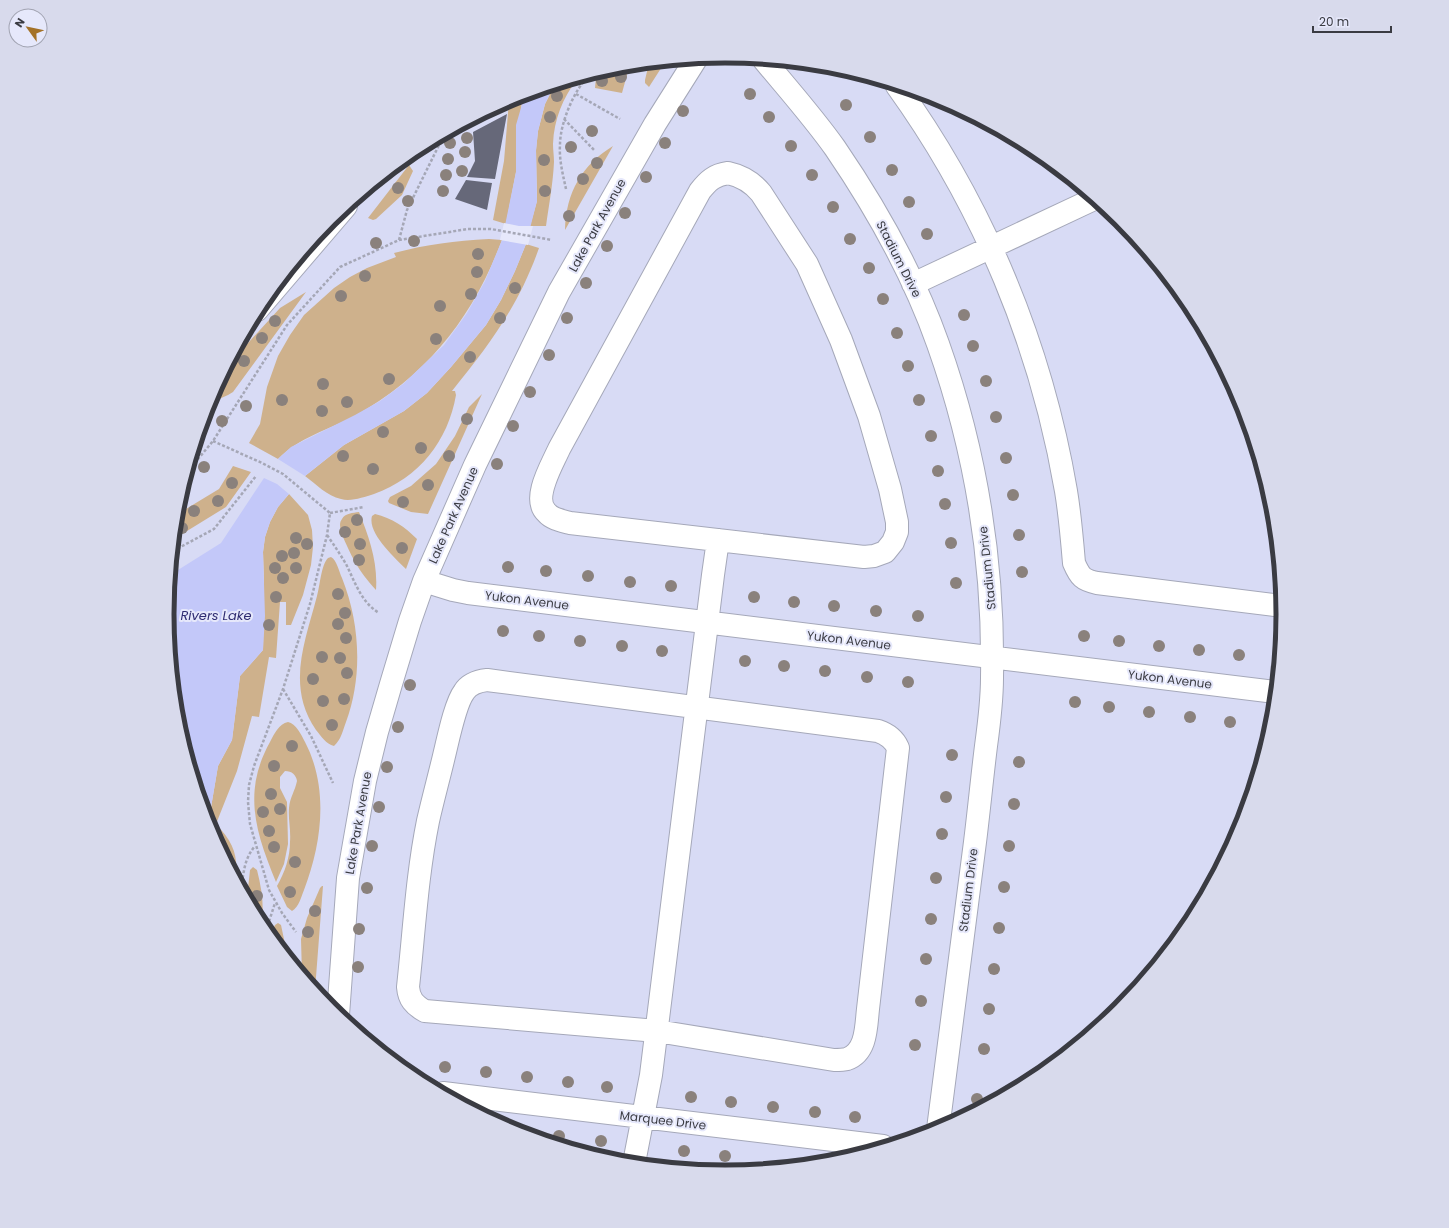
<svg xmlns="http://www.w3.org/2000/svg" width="1449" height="1228" font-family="Poppins,sans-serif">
<rect width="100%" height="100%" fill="#e6e8fb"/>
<path fill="#d8dbf5" d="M168 614a556 556 0 1 1 1112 0a556 556 0 1 1-1112 0Z"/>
<path fill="#ceb18c" d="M665,62L649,87L645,83V80L649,63Z
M625,69L628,71L622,93L595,88L596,77L597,75Z
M577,79C563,98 554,119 553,144C553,150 554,156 554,162C553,183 549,205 546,226H530L537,201L536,150L538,131L545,104L554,86Z
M525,94L522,101L516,150V172L506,224L493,220L504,161L509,101L511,98Z
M613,146L565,230C566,192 582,165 613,146Z
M409,165L413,171L402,195L376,219L373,220L368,218Z
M489,239L502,240C473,317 428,375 355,416C330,429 298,438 278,459L249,443L260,424L267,387L278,356L290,335L304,315L334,288L350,277L367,268L396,257L394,253C428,244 454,241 489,239Z
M526,244L539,248C519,305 490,344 452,391H455L456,395C448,441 419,478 374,494C364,497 351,502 341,499C327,496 316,484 305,476L344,445L404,411L427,393L451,367L486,325L501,300L515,271Z
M306,292L233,392L228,395L208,404L228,365L280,308Z
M482,394L428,514L411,512L389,503L388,501L390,497L411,486L436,464L455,436L469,407Z
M233,466L251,472L226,507L174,539L176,515L219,489Z
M289,494L308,515L312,530L313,547L311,565L303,595L291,625H286V602H280L276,658L269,657L259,717L252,716L237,771L216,824C233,842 238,854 236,878L208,825L218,766L232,740L240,676L263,650L264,581L263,552L265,537L270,522L278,507Z
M359,512C369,537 378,562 376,590C359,571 353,560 343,537C341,531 338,524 342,519C345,513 353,513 359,512Z
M375,514C392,518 405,527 417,539L406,569C395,558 367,533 372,516Z
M331,557C337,560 339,572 342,578C360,623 363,676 346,722C343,730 341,740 334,746C326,744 321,736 316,730C286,686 305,642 317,596C320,586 321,565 328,558Z
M288,722C296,724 301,734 305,742C329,788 322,843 304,890C301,897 299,907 292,911L287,907L277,886C285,872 290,857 290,842C291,830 288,819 289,808C290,797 295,791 297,781C296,775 292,771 285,771L280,777V788L287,802L288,844L284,864L276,882C256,833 242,792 270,742C274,734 279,724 288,722Z
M253,867L257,870C262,889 264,906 262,925L247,898L250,870Z
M322,886H323L315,990L302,975L301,939L307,918L320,888Z
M278,923L281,925L288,958L270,936L275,925Z"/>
<path fill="#c3c8f9" d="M554,86L545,104L538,131L536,151L537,201L526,244L515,271L501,300L486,325L451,367L427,393L404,411L344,445L305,476L278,459L291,447L355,415L380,401L403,384L444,345L467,313L485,281L502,240L516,172V125L525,94Z
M264,478L277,484L289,494L278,507L270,522L265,537L263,552L265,616L263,650L240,676L232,740L218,766L208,825L177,723L167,614L170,575L221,543Z"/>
<path fill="#e6e8fb" d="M504,223L519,226H533L528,245L500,240Z"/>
<path fill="#666879" d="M507,114L495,179L467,177L475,161L473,132Z
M466,180L492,183L487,210L455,199Z"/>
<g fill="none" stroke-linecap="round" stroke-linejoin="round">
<g stroke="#a5a8b9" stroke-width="24">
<path id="minor" d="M764,60C788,89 813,117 835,148C876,208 914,276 938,344C976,451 994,565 992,678C992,701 989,724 986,746C982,778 979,810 975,842C962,938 950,1034 938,1129
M897,86C984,207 1041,345 1066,491C1070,515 1072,539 1074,563C1080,577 1083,580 1097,583L1282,606
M728,173C742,176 752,182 761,193L807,264L841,340L869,416L890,489L897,522V532L893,542L885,552L874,556L864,557L570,523C563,521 552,519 547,513C531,499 552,465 559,449L700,191C708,181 714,175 728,173Z
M913,284L1094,199
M257,310L346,206
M424,581L453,590L468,593L1275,692
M487,680L878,731C887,734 894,739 898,748L868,1009C866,1026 867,1052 847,1059C843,1060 838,1060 834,1060L657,1031L425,1011C414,1005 409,999 408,987C414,932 417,875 428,821C433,799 439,777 444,756C448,740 455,704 464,692C469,684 478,681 487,680Z
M338,1015L348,878L365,781L377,732L391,684L410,621L424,581L475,465L559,292L655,124L696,59
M443,1093L883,1146
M634,1163L651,1075L713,575L718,540"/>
</g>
<path stroke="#a5a7b6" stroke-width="2.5" stroke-dasharray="3 2" stroke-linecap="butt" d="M576,94L620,119
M564,119L595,151
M566,189C563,175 559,160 560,145C560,123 574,90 590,74
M399,240L407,210L439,145L452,130
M213,441L262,463L283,474L330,513L327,535L310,604L283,689L254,766L249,785L248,802L250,824L269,890L282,913L296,932
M188,471L213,441L287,325L340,267L399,240L468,229H491L552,240
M330,513L364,507
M327,535C334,545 340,554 346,564C355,582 361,602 379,613
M173,551L214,529L256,476
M283,689L311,736L333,783
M241,888C244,872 244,859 255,846
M266,931L275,903"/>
<use href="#minor" stroke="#fff" stroke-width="22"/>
</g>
<g fill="#8a817c">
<circle cx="621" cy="77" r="6"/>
<circle cx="602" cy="81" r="6"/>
<circle cx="750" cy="94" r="6"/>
<circle cx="557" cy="96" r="6"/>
<circle cx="846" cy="105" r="6"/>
<circle cx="683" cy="111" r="6"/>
<circle cx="550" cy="117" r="6"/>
<circle cx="769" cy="117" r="6"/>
<circle cx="592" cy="131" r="6"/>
<circle cx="870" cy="137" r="6"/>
<circle cx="467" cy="138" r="6"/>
<circle cx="450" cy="143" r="6"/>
<circle cx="665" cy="143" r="6"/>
<circle cx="791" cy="146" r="6"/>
<circle cx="571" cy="147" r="6"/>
<circle cx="465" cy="152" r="6"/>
<circle cx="448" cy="159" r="6"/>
<circle cx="544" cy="160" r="6"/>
<circle cx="597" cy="163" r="6"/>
<circle cx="892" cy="170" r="6"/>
<circle cx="462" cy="171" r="6"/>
<circle cx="446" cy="175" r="6"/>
<circle cx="812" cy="175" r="6"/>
<circle cx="646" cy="177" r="6"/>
<circle cx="583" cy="179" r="6"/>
<circle cx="398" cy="188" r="6"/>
<circle cx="443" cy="191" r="6"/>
<circle cx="545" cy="191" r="6"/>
<circle cx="408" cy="201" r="6"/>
<circle cx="909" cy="202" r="6"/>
<circle cx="833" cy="207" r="6"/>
<circle cx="625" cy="213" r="6"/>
<circle cx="569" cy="216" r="6"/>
<circle cx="927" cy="234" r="6"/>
<circle cx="850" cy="239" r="6"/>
<circle cx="414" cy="241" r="6"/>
<circle cx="376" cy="243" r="6"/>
<circle cx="607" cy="246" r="6"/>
<circle cx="478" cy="254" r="6"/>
<circle cx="869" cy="268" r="6"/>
<circle cx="477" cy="272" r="6"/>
<circle cx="365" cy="276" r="6"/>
<circle cx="586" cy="283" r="6"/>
<circle cx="515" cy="288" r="6"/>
<circle cx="471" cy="294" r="6"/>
<circle cx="341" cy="296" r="6"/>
<circle cx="883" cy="299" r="6"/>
<circle cx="440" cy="306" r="6"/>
<circle cx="964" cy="315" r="6"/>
<circle cx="500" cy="318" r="6"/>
<circle cx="567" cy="318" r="6"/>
<circle cx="275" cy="321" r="6"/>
<circle cx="897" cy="333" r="6"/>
<circle cx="262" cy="338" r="6"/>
<circle cx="436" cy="339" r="6"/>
<circle cx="973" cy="346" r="6"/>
<circle cx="549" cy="355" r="6"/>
<circle cx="470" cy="357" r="6"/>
<circle cx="244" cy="361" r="6"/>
<circle cx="908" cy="366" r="6"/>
<circle cx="389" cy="379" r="6"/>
<circle cx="986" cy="381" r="6"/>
<circle cx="323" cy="384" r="6"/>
<circle cx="530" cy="392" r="6"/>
<circle cx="282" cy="400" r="6"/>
<circle cx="919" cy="400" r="6"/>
<circle cx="347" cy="402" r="6"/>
<circle cx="246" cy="406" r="6"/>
<circle cx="322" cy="411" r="6"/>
<circle cx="996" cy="417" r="6"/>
<circle cx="467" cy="419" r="6"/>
<circle cx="222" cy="421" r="6"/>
<circle cx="513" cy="426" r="6"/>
<circle cx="383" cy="432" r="6"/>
<circle cx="931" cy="436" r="6"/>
<circle cx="421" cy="448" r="6"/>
<circle cx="343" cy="456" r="6"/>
<circle cx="449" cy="456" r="6"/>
<circle cx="1006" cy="458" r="6"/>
<circle cx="497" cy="464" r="6"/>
<circle cx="204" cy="467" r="6"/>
<circle cx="373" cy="469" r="6"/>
<circle cx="938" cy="471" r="6"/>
<circle cx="232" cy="483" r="6"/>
<circle cx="428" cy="485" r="6"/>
<circle cx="1013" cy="495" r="6"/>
<circle cx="218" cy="501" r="6"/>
<circle cx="403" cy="502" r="6"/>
<circle cx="945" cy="504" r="6"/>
<circle cx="194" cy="511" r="6"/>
<circle cx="357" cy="520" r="6"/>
<circle cx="182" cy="528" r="6"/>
<circle cx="345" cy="532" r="6"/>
<circle cx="1019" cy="535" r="6"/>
<circle cx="296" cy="538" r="6"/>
<circle cx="951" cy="543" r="6"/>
<circle cx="307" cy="544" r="6"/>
<circle cx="360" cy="544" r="6"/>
<circle cx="402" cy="548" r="6"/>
<circle cx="294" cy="553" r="6"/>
<circle cx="282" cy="556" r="6"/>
<circle cx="359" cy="560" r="6"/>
<circle cx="508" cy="567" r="6"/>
<circle cx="275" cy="568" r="6"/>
<circle cx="296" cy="568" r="6"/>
<circle cx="546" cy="571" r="6"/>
<circle cx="1022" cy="572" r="6"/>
<circle cx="588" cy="576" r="6"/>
<circle cx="283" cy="578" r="6"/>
<circle cx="630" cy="582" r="6"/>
<circle cx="956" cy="583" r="6"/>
<circle cx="671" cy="586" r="6"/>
<circle cx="338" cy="594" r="6"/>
<circle cx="276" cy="597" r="6"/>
<circle cx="754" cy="597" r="6"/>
<circle cx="794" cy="602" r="6"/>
<circle cx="834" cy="606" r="6"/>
<circle cx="876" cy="611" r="6"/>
<circle cx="345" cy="613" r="6"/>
<circle cx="918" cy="616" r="6"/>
<circle cx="338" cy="624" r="6"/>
<circle cx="269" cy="625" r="6"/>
<circle cx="503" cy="631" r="6"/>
<circle cx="539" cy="636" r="6"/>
<circle cx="1084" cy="636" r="6"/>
<circle cx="346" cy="638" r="6"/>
<circle cx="580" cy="641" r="6"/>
<circle cx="1119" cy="641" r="6"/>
<circle cx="622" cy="646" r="6"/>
<circle cx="1159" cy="646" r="6"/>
<circle cx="1199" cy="650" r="6"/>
<circle cx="662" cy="651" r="6"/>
<circle cx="1239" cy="655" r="6"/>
<circle cx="322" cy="657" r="6"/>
<circle cx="340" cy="658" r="6"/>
<circle cx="745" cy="661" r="6"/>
<circle cx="784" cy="666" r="6"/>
<circle cx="825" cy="671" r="6"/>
<circle cx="347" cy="673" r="6"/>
<circle cx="867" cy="677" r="6"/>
<circle cx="313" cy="679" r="6"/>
<circle cx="908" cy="682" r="6"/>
<circle cx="410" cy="685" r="6"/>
<circle cx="344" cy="699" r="6"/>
<circle cx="323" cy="701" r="6"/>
<circle cx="1075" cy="702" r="6"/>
<circle cx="1109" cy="707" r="6"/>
<circle cx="1149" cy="712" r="6"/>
<circle cx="1190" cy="717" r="6"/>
<circle cx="1230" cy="722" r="6"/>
<circle cx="332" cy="725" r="6"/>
<circle cx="398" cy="727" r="6"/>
<circle cx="292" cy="746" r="6"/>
<circle cx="952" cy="755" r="6"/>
<circle cx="1019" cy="762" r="6"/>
<circle cx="274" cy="766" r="6"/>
<circle cx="387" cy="767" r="6"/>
<circle cx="271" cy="794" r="6"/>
<circle cx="946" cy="797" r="6"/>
<circle cx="1014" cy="804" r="6"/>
<circle cx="379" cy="807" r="6"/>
<circle cx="280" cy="809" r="6"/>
<circle cx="263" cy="812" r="6"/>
<circle cx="269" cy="831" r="6"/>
<circle cx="942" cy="834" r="6"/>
<circle cx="372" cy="846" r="6"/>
<circle cx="1009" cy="846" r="6"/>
<circle cx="274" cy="847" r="6"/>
<circle cx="295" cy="862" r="6"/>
<circle cx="936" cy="878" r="6"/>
<circle cx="1004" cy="887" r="6"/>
<circle cx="367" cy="888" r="6"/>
<circle cx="290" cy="892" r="6"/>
<circle cx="257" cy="896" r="6"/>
<circle cx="315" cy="911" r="6"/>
<circle cx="931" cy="919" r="6"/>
<circle cx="999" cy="928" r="6"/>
<circle cx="359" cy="929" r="6"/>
<circle cx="308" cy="932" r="6"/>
<circle cx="926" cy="959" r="6"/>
<circle cx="358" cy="967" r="6"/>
<circle cx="994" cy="969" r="6"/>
<circle cx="921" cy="1001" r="6"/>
<circle cx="989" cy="1009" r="6"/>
<circle cx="915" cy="1045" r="6"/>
<circle cx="984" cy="1049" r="6"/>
<circle cx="445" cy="1067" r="6"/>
<circle cx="486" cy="1072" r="6"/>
<circle cx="527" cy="1077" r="6"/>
<circle cx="568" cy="1082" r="6"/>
<circle cx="607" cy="1087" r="6"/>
<circle cx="691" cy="1097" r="6"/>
<circle cx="977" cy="1099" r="6"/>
<circle cx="731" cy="1102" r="6"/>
<circle cx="773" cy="1107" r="6"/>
<circle cx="815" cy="1112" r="6"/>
<circle cx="855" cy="1117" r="6"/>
<circle cx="559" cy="1136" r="6"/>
<circle cx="601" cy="1141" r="6"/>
<circle cx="684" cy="1151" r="6"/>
<circle cx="725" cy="1156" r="6"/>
</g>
<g text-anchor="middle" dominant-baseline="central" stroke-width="4" stroke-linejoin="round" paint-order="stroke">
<g font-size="12" fill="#3a3b42" stroke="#e6e8fb">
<text transform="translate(597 225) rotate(-61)">Lake Park Avenue</text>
<text transform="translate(899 259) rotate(63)">Stadium Drive</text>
<text transform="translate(453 515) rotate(-66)">Lake Park Avenue</text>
<text transform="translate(987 568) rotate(-96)">Stadium Drive</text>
<text transform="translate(527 600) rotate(7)">Yukon Avenue</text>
<text transform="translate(849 640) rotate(7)">Yukon Avenue</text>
<text transform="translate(1170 679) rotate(7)">Yukon Avenue</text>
<text transform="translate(358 823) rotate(-80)">Lake Park Avenue</text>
<text transform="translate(968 890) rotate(-83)">Stadium Drive</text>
<text transform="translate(663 1120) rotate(7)">Marquee Drive</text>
</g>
<g font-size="13" font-style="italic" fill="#302d72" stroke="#e6e8fb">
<text x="216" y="615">Rivers Lake</text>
</g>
</g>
<path d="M0 0H1449V1228H0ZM174 614a551 551 0 1 1 1102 0a551 551 0 1 1-1102 0Z" fill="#d8daec" fill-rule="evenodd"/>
<path fill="none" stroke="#3a3b42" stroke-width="5" d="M174 614a551 551 0 1 1 1102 0a551 551 0 1 1-1102 0Z"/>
<g transform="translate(28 28) rotate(303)"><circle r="19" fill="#e6e8fb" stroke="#a1a3b1"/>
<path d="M0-3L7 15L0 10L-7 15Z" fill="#a47228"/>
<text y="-6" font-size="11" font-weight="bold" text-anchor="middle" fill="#3a3b42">N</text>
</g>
<path d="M1313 26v6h78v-6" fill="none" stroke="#3a3b42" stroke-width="2"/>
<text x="1319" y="26" font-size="12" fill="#3a3b42" stroke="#e6e8fb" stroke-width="3" paint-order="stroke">20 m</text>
</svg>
